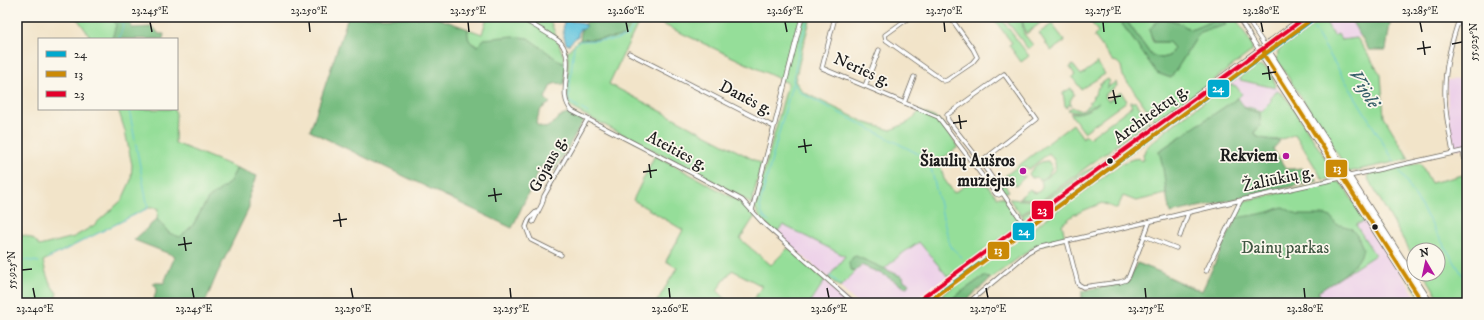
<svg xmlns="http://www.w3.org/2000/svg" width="1484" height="320" font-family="'IM FELL DW Pica',serif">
<rect width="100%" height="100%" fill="#fbf7ec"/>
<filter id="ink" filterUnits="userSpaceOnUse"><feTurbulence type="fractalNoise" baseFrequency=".025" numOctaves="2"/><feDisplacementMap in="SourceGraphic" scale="8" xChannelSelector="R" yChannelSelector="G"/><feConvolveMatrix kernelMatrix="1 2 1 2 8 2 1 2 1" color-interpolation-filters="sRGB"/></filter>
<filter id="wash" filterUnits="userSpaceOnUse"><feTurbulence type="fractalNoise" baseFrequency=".012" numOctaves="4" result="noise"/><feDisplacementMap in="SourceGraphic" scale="16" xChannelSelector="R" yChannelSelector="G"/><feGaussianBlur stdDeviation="0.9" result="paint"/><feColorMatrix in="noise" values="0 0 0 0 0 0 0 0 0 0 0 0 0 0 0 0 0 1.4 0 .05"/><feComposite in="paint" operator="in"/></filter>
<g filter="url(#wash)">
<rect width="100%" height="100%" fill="#f2e4c9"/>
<path fill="#edd1e9" d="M1323,17H1349L1361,36L1357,38L1341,40L1334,36Z
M1240,77L1241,81L1273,88L1276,87V85L1282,94L1279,92L1267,108L1262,111L1244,106L1238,98L1242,93L1236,86L1230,84Z
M1467,79V147L1457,149L1454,146L1448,112L1447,80Z
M1366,220L1420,303H1325L1318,292L1375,255L1356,225Z
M783,224L845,256L828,278L776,233Z
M919,241L948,277L911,303H857L840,287L854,272L849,263L884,269L900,255Z
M825,280L850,303H810Z"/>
<path fill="#95de99" stroke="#587d5a" d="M76,17H99L100,19L102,17H112L116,25L112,39H92Z
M487,17H549L566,63L475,45C468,41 467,37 468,29L482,34Z
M634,17H641L609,84L762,164L751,204L741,197L700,174L577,111L569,105L567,97L568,58L567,52L577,41L580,40L612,38L631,25Z
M647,17H811L803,46L795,81L803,92L866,123L891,130L909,122L920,111L938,119L944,125L958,147L939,161L944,179L954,193L980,176L997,197H1003L1021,221V224L948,277L919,242L900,255L884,269L856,257L850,269L855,272L840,287L828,278L845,256L783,225L776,233C767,225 756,217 755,205L788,83Z
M992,17H1000L1029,56L1021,62L1009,45L1012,43Z
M1004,17H1013L1016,21L1021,17L1024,34L1033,45L1028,49Z
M1026,17H1048L1026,34L1022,20Z
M1083,17H1117L1157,73L1171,78L1200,32L1225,25L1221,17H1235L1251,43L1252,47V51L1157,123L1123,76L1121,66L1117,62L1113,61L1094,36L1098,32L1089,19L1086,21Z
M1124,17H1213V21L1191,30L1178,22L1149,30L1153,42H1169L1174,48L1169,56L1161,58L1151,55Z
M1319,17H1323L1334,36L1338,34L1341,40L1357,38L1359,41L1381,75L1384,117L1409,159L1349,172L1277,60L1278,51L1281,46Z
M1052,24L1065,41L1051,51L1039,33Z
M1097,62L1105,74L1081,89L1072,77L1075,75L1070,67L1073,65L1081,75L1095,65Z
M1255,65C1271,66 1270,74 1276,85L1275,88L1240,80C1240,75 1250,67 1255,65Z
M1108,79L1110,82L1108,84L1109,86L1106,88L1116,82L1117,86L1104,95L1108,101L1121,92L1127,101L1084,132L1070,113C1082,114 1091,110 1099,102C1089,108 1081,116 1068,110L1072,107L1079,110L1084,109L1090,104L1089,102L1093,98L1092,97L1095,95L1096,91L1098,89L1097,88L1100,87L1099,85Z
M1230,84L1236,86L1242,94L1238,98L1159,151L1164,168L1166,194L1136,201L1123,196L1117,209L1102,203L1075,214L1062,224L1065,238L1032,248L990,279L984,276L946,303H931L1122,163L1133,159L1139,158L1141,161L1144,159L1143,155L1146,148L1151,143L1174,124L1217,92L1223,90Z
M1286,85L1288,86L1345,175L1344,176H1343L1286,88Z
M1071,88L1074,94L1070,101L1071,105H1068L1067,108L1065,106L1063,93Z
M1277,91L1282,94L1290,103L1334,172L1335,174L1332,178L1323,180L1295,134C1280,141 1271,142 1255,136L1254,133C1262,124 1260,124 1260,113C1255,110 1248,111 1244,106L1262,111C1265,107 1272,104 1271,98Z
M1131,102H1136L1149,121L1042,200L1019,198L1029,190L1035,193C1041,192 1044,187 1041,181C1055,171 1061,168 1049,153L1029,169H1028L1025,166L1018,171L1022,177L1026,176L1016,186L1009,176L1002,181L1009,191L1008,192H1004L997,182L1073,124L1083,138L1085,135L1089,138L1132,106L1130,103Z
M118,109H174L176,113L175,143L237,168L229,183L208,199L193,225L180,238L169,233L157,219L158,208H148L43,261C46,273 48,283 57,293L54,303L17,301V234C25,236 35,237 39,246L74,237L93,226L122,200L131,180L132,165L125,131Z
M1177,114V116L1067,196V195Z
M1150,122L1153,126L1118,152L1116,150L1117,147Z
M655,155L744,204L755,216L740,239L771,265L788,248L825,280L810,303H752L762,286L732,270L717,290L729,303H656L677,268L666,261L683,230L633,200Z
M1048,161L1052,167C1051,173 1046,177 1040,180L1037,177L1032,178L1029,174C1033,167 1039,161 1048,161Z
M1419,163L1422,166L1431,183L1467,174V303H1442L1424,274H1438V250H1414V258L1367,177L1370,173Z
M1095,167L1093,170L1027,219H1024L1022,216L1082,173Z
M1347,179L1428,303H1424L1345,180Z
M1335,181L1341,183L1366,220L1356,225L1375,255L1318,292L1325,303H1082V291L1128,282L1137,263C1160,271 1179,283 1202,291L1244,201Z
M1009,199L1040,201L1021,215Z"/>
<path fill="#78bd81" stroke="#4a6c4e" d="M112,17H131V28L153,27L159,34H164L163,39H112L116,25Z
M348,17H435L468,29C467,38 469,44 478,46L484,39L512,36L528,38L562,63H566L564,85L557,83L551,85L545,98L550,103L541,109L536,122L537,125L545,128L550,126L559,117L570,113L584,120L554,171L541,166L512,228L310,131Z
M582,17H634L631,25L624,36L612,38L580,40L581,30L584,29L587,26L585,24L588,20Z
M1117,17H1124L1151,55L1161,58L1169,56L1174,48L1169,42H1154L1149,30L1161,17L1178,22L1191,30L1212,21L1213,17H1221L1226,25L1200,32L1171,78L1157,73Z
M1349,17H1391L1386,50H1369Z
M1238,98L1246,109L1260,113C1260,125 1264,123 1254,132L1255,136L1261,138L1280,141L1273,149L1286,169H1292L1301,168L1317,179L1318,181L1170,213C1165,192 1165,171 1159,151Z
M237,168L257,176L249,197V208L217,274L205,303H153L157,287L152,283H164L175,256L134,240L157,219L169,233L180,237L193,225L208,199L229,183Z
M1283,207L1298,215H1325L1331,217L1336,224L1351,228L1358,237L1363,248C1361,267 1333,282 1318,292L1325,303H1082V291L1128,282L1137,263L1160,272L1180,283L1202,291L1236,218C1246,216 1258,215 1268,212C1274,211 1277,208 1283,207Z
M856,256L903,277L904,281L907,282L909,284L907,287H904L884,275L861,265L855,272L850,269L849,263L853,257Z
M984,276L990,279L964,303H946Z"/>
<path fill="#5fc3dd" stroke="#3e707c" d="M564,20L580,22L587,26L584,29L579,30L578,36L568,45L566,44L563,33Z"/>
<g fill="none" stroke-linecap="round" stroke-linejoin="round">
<path stroke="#5fc3dd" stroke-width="1" d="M1314,29L1394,161
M119,39L123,26L121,17
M793,81L798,90L803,94L926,158L930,164L949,242L952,248L962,257
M588,113L568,101L574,46L579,41L614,40L628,36L638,17
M1400,171L1442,242L1467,282
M769,222C762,216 760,212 760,203L793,81L799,49L808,17
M17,259L39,262
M47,259L148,208L129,109
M830,276L841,285"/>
</g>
</g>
<g filter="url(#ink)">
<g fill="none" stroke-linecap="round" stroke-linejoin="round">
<g stroke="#676259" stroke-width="5">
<path id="street" d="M520,17C527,22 557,38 561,43C577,64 555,93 572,111L690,172L742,200L763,223L854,303
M835,17L822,68L938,117L996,194L999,195L1002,193
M910,17L885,35L886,40L944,81L947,80L972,63L977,57L973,49L950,17
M1238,17L1259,50
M1246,17L1265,46
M1250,23L1261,17
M629,53L774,127L752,210
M865,86L879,50
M904,103L914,77
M774,127L802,17
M1463,151L1467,172
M1453,153C1450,134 1445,115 1445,95C1444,68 1451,42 1460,17
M981,162L1036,119L1004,74L947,115L948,120L981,162L1024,224
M536,212L529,219L526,227L531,240L561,255
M533,222L542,204L544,196L587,120
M1145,236L1176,248
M1180,236L1188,213
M1067,241L1078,284L1083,287L1120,282L1126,280L1129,276L1150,221
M1206,271L1241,200
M968,303L1028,253L1037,248L1241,200L1467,150"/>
</g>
<g stroke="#676259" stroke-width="7">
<path id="primary" d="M1267,49L1430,303
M1261,54L1422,303
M917,303L1304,17
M926,303L1316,17"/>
</g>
<use href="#street" stroke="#fff" stroke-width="3.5"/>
<use href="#primary" stroke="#fff" stroke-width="5.5"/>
<g stroke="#fbf7ec" stroke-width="7">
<path id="bus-1" d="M926,303L1316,17"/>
</g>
<g stroke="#fbf7ec" stroke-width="7">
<path id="bus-2" d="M1278,37L1264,48V55L1423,303
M927,303L1308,22"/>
</g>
<g stroke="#fbf7ec" stroke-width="7">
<path id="bus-3" d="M922,298L1306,17"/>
</g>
<use href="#bus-1" stroke="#00a9ce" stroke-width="4"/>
<use href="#bus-2" stroke="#cb8a06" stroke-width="4"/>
<use href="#bus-3" stroke="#e4002b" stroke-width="4"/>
</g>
</g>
<path fill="none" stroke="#1c1c1c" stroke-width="1.5" d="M150,22L152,32M309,22L310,32M468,22L469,32M626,22L628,32M785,22L787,32M944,22L945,32M1103,22L1104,32M1261,22L1263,32M1420,22L1422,32M1423,41L1425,55M1452,44L1462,42M1417,49L1431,47M1268,66L1270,80M1262,74L1276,72M1113,90L1116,104M1108,98L1121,96M959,115L961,129M953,123L967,121M804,139L806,153M798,147L812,145M649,164L651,178M643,172L657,170M494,188L496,202M488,196L502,194M339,213L341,227M333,221L347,219M184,237L186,251M178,245L192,243M22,270L32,269M33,288L35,298M192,288L194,298M351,288L353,298M510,288L511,298M669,288L670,298M827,288L829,298M986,288L988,298M1145,288L1146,298M1304,288L1305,298"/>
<g fill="#b5179e" stroke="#fbf7ec" stroke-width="1.5">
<circle cx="1286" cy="156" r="4"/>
<circle cx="1023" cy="171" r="4"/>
</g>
<g fill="#1c1c1c" stroke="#fbf7ec" stroke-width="1.5">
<circle cx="1110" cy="161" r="3.5"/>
<circle cx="1375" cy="227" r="3.5"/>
</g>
<g text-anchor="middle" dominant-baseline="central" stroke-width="3.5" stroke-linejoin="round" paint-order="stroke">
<g font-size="17" fill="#1c1c1c" stroke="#fbf7ec">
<text transform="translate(862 70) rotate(24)">Neries g.</text>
<text transform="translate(746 98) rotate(27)">Danės g.</text>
<text transform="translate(1151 114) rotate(-36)">Architektų g.</text>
<text transform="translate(677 151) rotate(28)">Ateities g.</text>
<text transform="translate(548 164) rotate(-62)">Gojaus g.</text>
<text transform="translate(1278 179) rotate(-12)">Žaliūkių g.</text>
</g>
<g font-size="17" font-weight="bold" fill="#1c1c1c" stroke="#fbf7ec" text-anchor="end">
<text x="1278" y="156">Rekviem</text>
<text x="1015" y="161">Šiaulių Aušros<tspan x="1015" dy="20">muziejus</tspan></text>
</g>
<g font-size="17" fill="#405642" stroke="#fbf7ec">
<text x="1285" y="248">Dainų parkas</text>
</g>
<g font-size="18" font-style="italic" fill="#375f69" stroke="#fbf7ec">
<text transform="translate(1364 89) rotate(59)">Vijolė</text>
</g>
</g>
<g stroke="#fbf7ec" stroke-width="1.5">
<rect x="1207" y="79" width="23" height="19" rx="4" fill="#00a9ce"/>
<rect x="1325" y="159" width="23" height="19" rx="4" fill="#cb8a06"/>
<rect x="1031" y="200" width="23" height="20" rx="4" fill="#e4002b"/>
<rect x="1012" y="222" width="23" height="19" rx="4" fill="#00a9ce"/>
<rect x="987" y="241" width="23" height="19" rx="4" fill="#cb8a06"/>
</g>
<g font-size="11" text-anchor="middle" font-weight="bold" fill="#fff">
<text x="1218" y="92">24</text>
<text x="1337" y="172">13</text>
<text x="1042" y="214">23</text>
<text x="1024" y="235">24</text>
<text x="998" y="254">13</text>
</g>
<rect width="1484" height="320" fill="none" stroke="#fbf7ec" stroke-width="44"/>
<rect x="38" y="38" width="140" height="72" fill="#fbf7ec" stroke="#a29f99"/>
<rect x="46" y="51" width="20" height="6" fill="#00a9ce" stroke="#a29f99"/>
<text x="74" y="58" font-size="12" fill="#1c1c1c">24</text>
<rect x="46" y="71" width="20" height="6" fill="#cb8a06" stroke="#a29f99"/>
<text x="74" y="78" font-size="12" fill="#1c1c1c">13</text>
<rect x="46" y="91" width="20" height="6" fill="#e4002b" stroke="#a29f99"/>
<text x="74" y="98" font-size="12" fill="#1c1c1c">23</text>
<g transform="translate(1426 262) rotate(351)"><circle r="19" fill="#fbf7ec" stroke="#a29f99"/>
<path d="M0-3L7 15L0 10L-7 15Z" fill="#b5179e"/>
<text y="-6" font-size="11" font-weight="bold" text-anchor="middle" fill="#1c1c1c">N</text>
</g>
<rect x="22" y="22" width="1440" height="276" fill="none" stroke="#1c1c1c" stroke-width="1.5"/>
<g font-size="10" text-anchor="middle" fill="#1c1c1c">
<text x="150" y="14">23.245°E</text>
<text x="309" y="14">23.250°E</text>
<text x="468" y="14">23.255°E</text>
<text x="626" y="14">23.260°E</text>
<text x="785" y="14">23.265°E</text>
<text x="944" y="14">23.270°E</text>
<text x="1103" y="14">23.275°E</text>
<text x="1261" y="14">23.280°E</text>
<text x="1420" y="14">23.285°E</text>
<text transform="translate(1473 42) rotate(-90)" y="4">55.925°N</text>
<text transform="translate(11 270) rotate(-90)" y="4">55.925°N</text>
<text x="35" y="312">23.240°E</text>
<text x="194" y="312">23.245°E</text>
<text x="353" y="312">23.250°E</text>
<text x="511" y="312">23.255°E</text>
<text x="670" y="312">23.260°E</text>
<text x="829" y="312">23.265°E</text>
<text x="988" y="312">23.270°E</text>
<text x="1146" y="312">23.275°E</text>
<text x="1305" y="312">23.280°E</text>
</g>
</svg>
